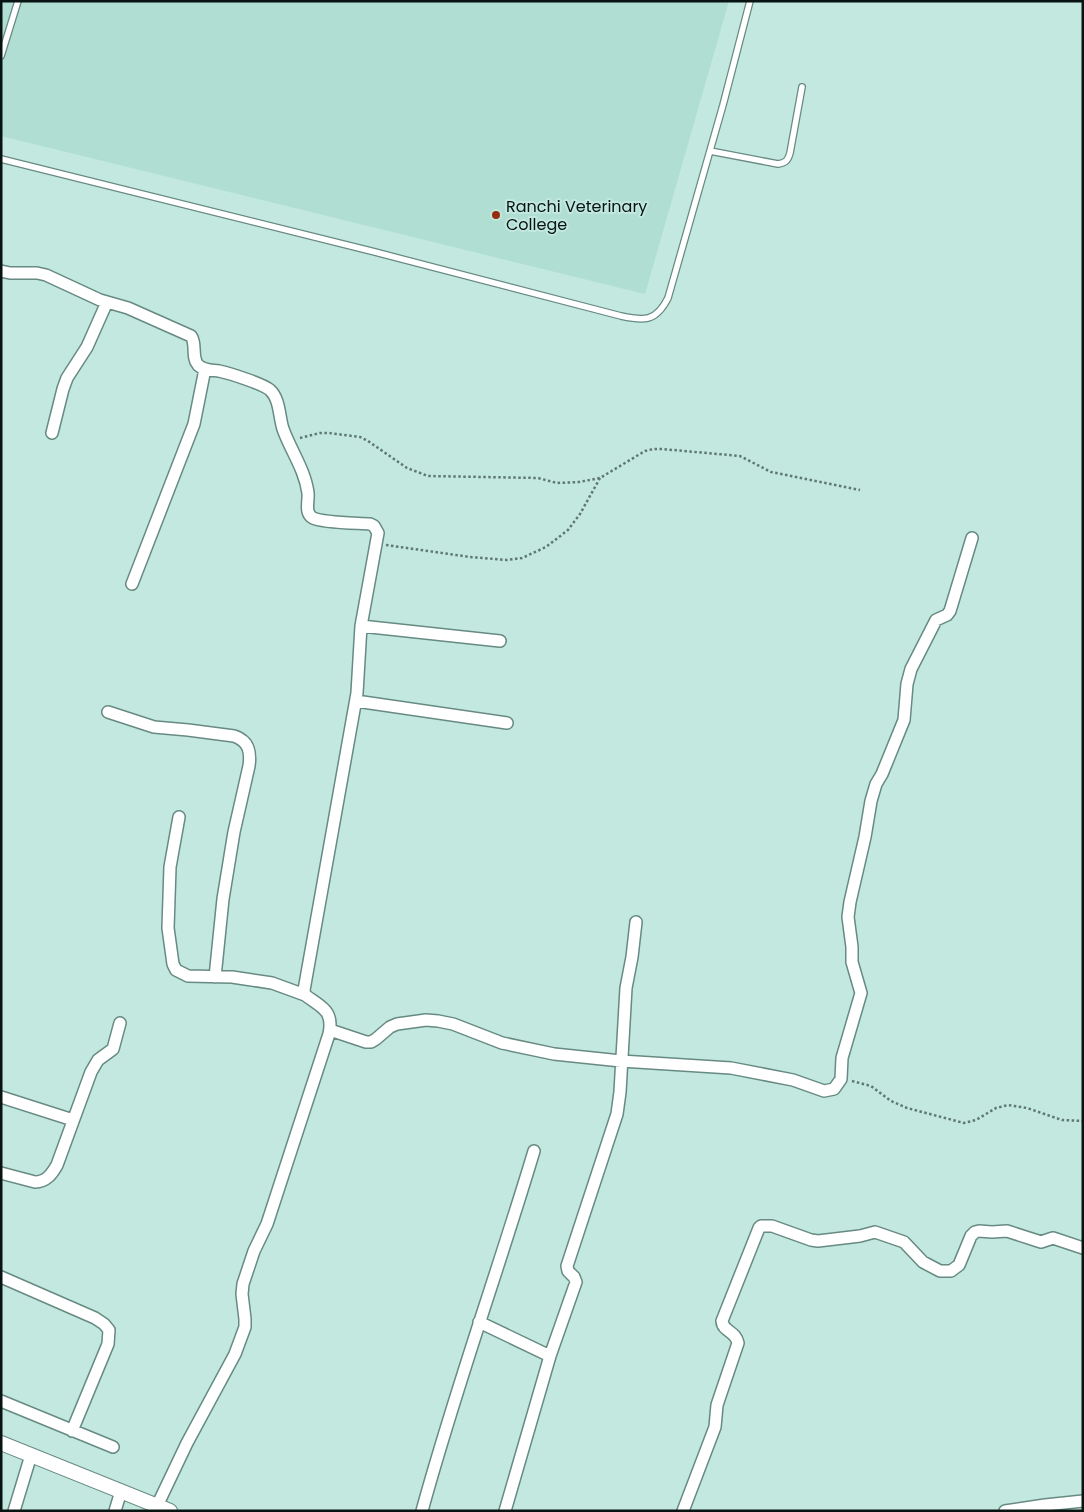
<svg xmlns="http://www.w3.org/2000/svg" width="1084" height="1512" font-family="Poppins,sans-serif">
<rect width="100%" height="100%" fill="#c2e8df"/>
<path fill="#b0ded2" d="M1,1H729L645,294L1,136Z"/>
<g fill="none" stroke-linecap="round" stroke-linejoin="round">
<g stroke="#678a82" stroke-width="8">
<path id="service" d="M1,56L18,1
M710,151L778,164C786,163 788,160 790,153L802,87
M1,159L375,252L621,316C644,321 656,322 668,298L723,105L750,1"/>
</g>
<g stroke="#678a82" stroke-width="14">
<path id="minor" d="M1,271L10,273H37L46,275L100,300L128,308L191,336C197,344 191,357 198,365C204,371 212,370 219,371C229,373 263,384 270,390C280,399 279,417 283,429C291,451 305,470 308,493C309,501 304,513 313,518C323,523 357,523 370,524L374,526L378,533L361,626L357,693L304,990L305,995C321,1007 334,1010 329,1034L267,1224L254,1251L243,1284L242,1294L245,1319V1327L235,1354L187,1443L157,1506
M52,433L63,389L67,378L87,347L107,302
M132,584L194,424L205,369
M361,626L500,641
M356,701L507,723
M108,712L154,727L188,730L234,736C249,741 251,752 249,766L234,832L223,899L215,977
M179,817L170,867L168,928L173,964L176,970L188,976L232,977L272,983L305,995
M330,1030L366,1042H371L376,1039L390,1027L397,1024L426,1020L438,1021L453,1024L502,1043L554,1054L621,1061L731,1068L793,1080L824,1091L834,1089L841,1079L842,1058L861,993L852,962V947L848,917L850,902L865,837L871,801L876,784L882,774L904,720L907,684L911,669L936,620L947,615L950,611L972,538
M1,1097L73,1120
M1,1173L35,1182C46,1182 52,1174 57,1165L91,1072L98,1060L113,1049L120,1023
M1,1277L95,1318L104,1324L109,1330L108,1344L72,1431
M479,1322L550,1356
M1,1401L113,1447
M14,1511L31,1455
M115,1511L121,1491
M422,1511C455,1390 498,1271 534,1151
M505,1511L550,1356L576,1282L574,1277L568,1271L567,1266L617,1114L620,1092L626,988L632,957L636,922
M683,1511L715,1427L717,1405L738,1343C736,1331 723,1332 722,1321L759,1228L761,1226H772L811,1240L818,1241L860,1236L875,1232L904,1242L923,1262L940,1271H951L959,1265L971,1236L975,1232L979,1231L992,1232L1007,1231L1041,1242L1053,1238L1083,1248
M1005,1511L1045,1505L1083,1501"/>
</g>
<g stroke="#678a82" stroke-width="16">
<path id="tertiary" d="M1,1443L170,1511"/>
</g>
<path stroke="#5f7872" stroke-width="2.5" stroke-dasharray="2.5 2.5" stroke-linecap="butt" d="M300,438L320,433H329L360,437L368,441L407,468L428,476L538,478L557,483L579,482L600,478L645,451L653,449H662L740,456L771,472L860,490
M386,545L470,557L507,560L522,558L546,547L568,530L580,514L600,478
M852,1081L871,1086L891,1101L907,1108L964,1123L976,1120L996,1108L1008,1105L1027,1108L1062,1120L1083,1121"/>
<use href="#service" stroke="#fff" stroke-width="5.5"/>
<use href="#minor" stroke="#fff" stroke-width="11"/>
<use href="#tertiary" stroke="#fff" stroke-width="14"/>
</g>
<circle fill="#952e10" stroke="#c2e8df" stroke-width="2" cx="496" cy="215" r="5"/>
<g text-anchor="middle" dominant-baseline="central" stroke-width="4" stroke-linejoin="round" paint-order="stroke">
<g font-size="16" fill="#071411" stroke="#c2e8df" text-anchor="start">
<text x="506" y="206">Ranchi Veterinary<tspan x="506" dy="18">College</tspan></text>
</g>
</g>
<rect width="1084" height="1512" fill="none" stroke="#071411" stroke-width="5"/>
</svg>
